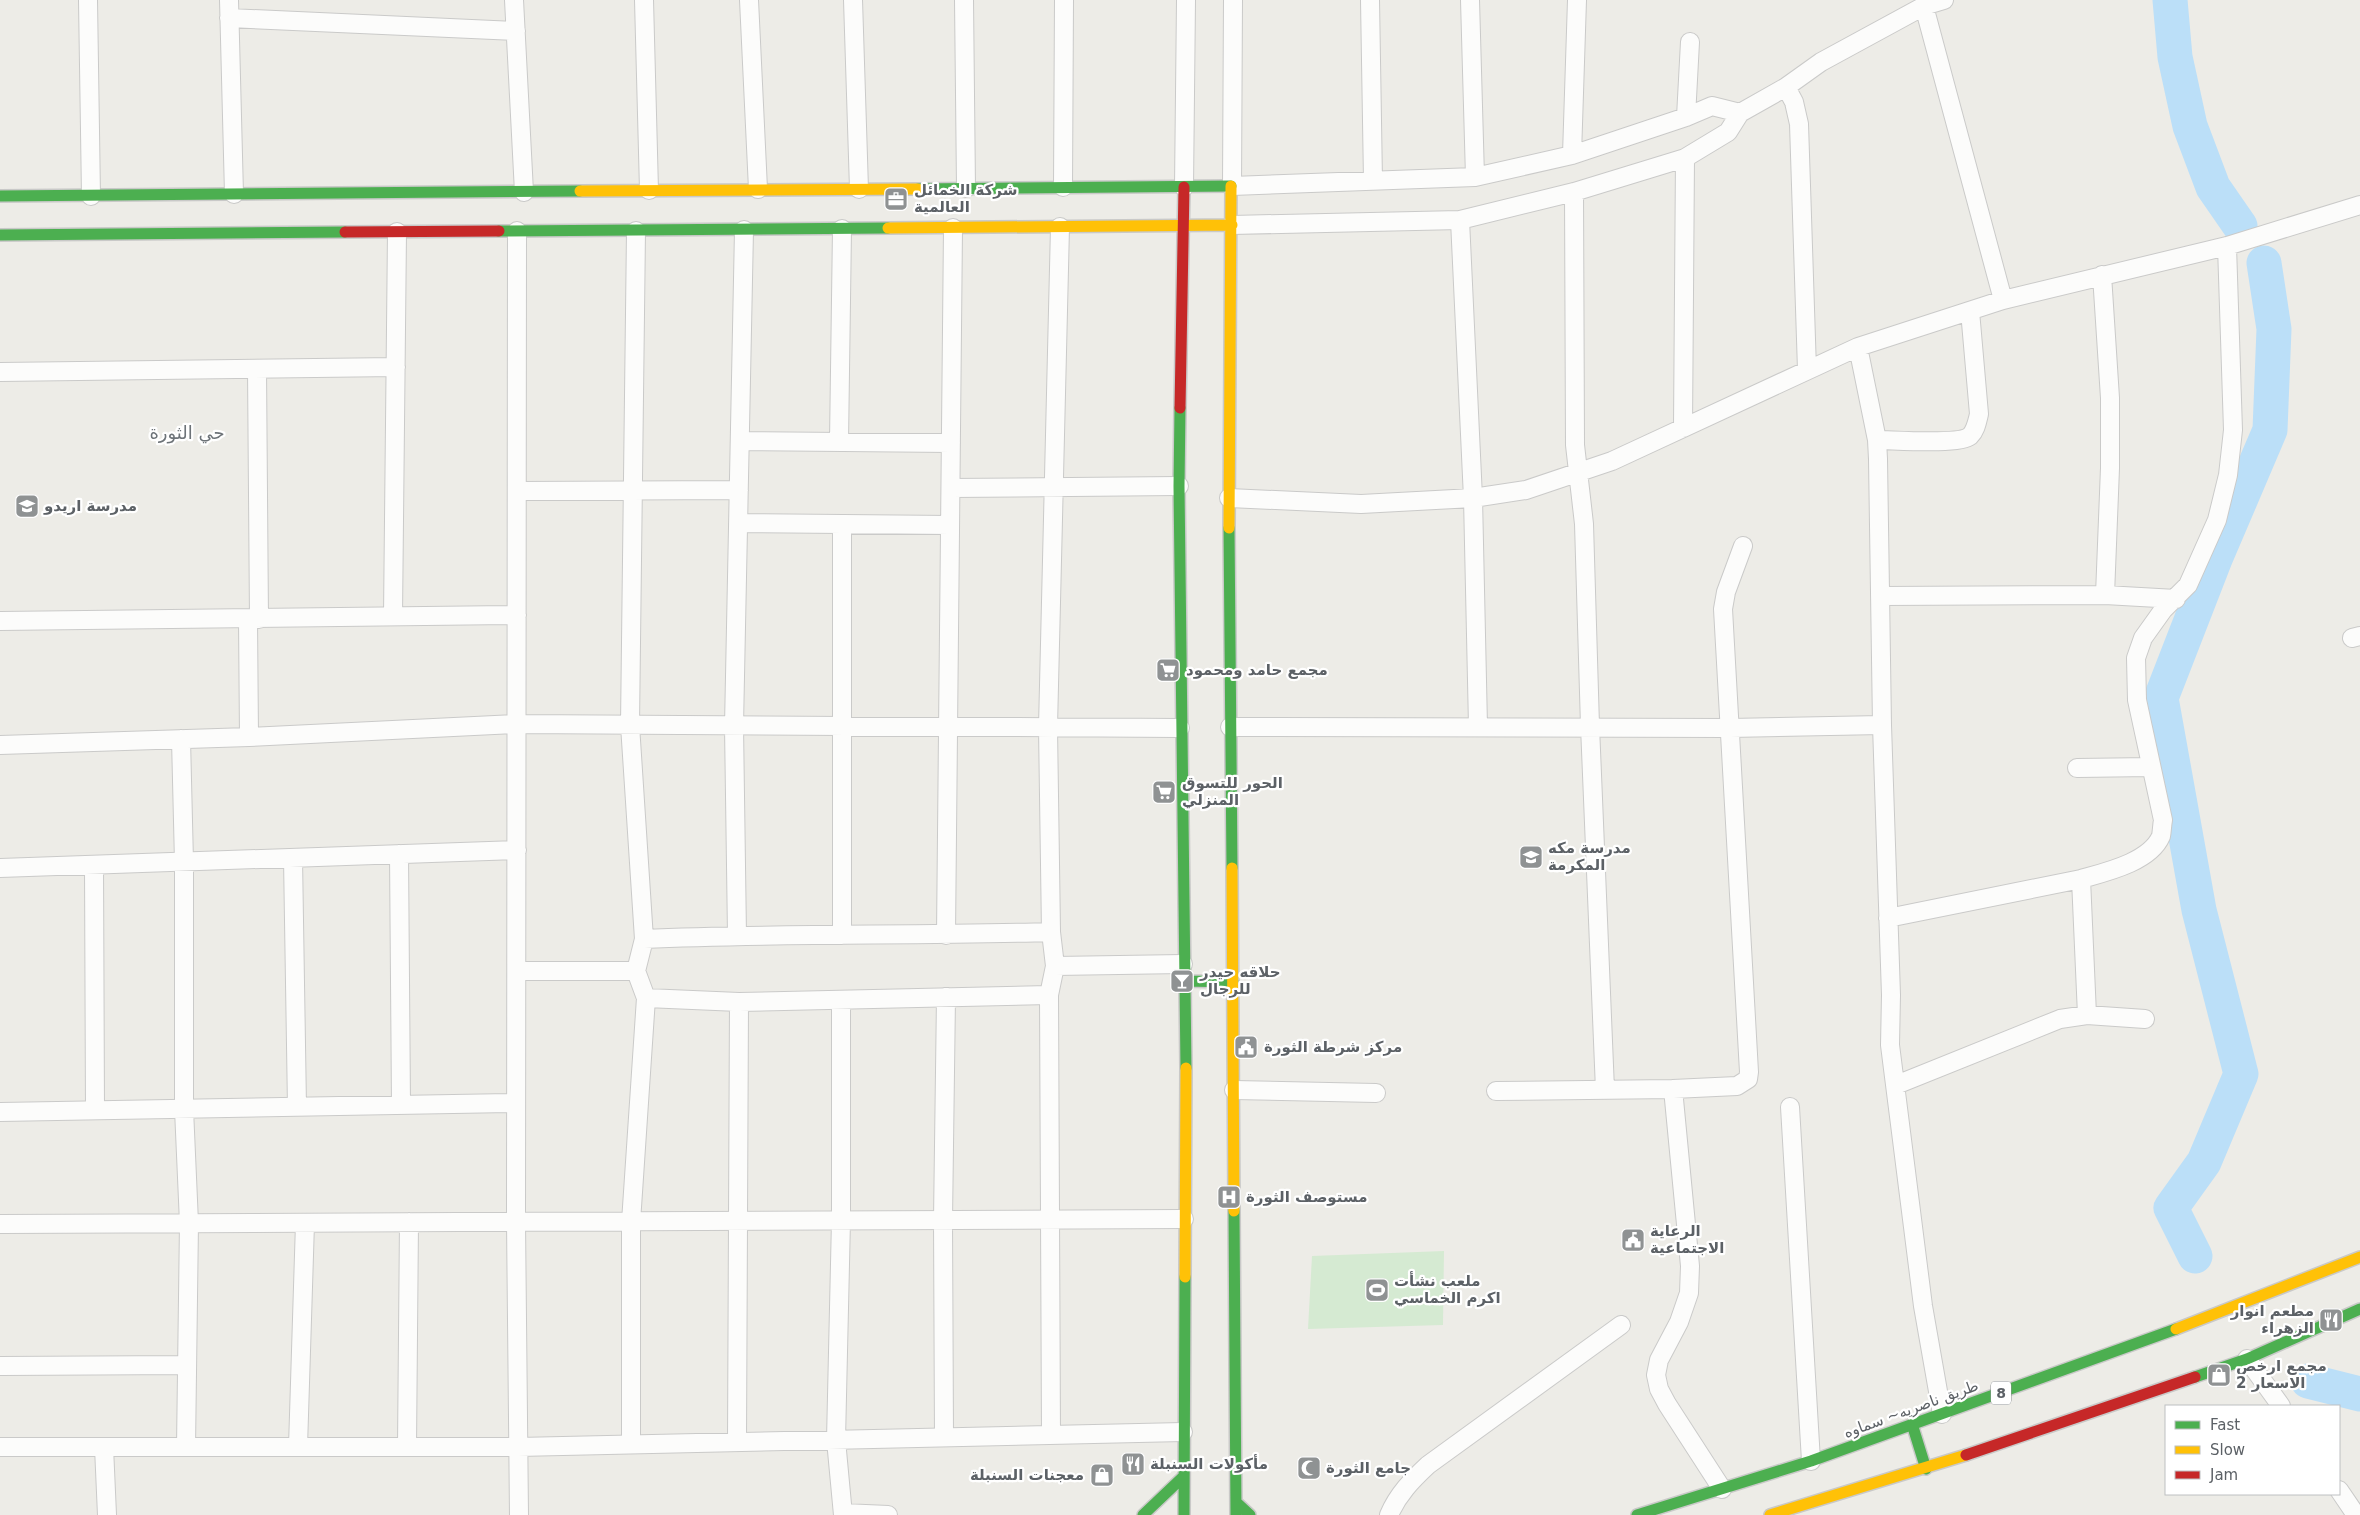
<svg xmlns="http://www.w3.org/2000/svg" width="2360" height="1515" font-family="'DejaVu Sans','Noto Naskh Arabic',sans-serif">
<rect width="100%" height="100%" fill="#edece7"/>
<path fill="#d5ead2" d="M1444,1251L1443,1325L1308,1329L1312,1256Z"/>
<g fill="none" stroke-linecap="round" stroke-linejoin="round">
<path stroke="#bbdff8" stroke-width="35" d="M2170,0L2175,57L2190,126L2213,187L2240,226
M2195,1256L2171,1208L2204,1162L2241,1074L2199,910L2161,698L2215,559L2270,430L2274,329L2264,263
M2308,1381L2360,1394"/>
<g stroke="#cacac9" stroke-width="20">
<path id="street" d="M88,0L91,196
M229,0L234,194
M514,0L524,192
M644,0L649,190
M749,0L758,189
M853,0L859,189
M964,0L966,188
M1233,0L1232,186L1475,177L1572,155L1686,117L1712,106L1740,113
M1370,0L1373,181
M1470,0L1475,177
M1924,6L2003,300
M229,18L516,31
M1786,87L1794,102L1799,124L1807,370
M1686,117L1690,42
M1572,155L1577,0
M1063,187L1064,0
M1184,187L1186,0
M1574,192L1575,445L1584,524L1590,726L1605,1090
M1460,220L1473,498L1478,726
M1232,225L1460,220L1574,192L1685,158L1728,132L1740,113L1786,87L1821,62L1924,6L1944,0
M517,231L516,1222L519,1515
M2102,275L2110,398V468L2105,595
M1858,347L1877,440L1878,459L1882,725L1891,995L1890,1045L1923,1306L1942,1414
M257,369L259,619
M0,372L396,367
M1683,428L1685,158
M1877,440C1894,440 1959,445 1970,436C1976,430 1977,422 1979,414L1970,311
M740,441L951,443
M839,442L842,229
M951,488L1179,486
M517,491L739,490
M1229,498L1361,504L1473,498L1526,490L1612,461L1858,347L2003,300L2227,246L2360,205
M738,523L950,525
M1880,596L2105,595L2176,599
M393,616L397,232
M248,619L249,737
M0,621L517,615
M2352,638L2360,636
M1230,727L1730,728L1882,725
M181,739L184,862V1109L189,1223L186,1447
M0,745L249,737L517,724L1180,728
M2077,768L2151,767
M399,854L401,1105
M293,858L297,1107
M94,865L95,1110
M0,868L517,850
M2081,879L2087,1015
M1888,918L2081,879C2106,872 2150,862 2161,836C2162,831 2162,825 2163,820L2137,700L2136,658L2143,638L2163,610L2188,585L2217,520L2228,475L2233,430L2227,246
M737,935L734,726L744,230
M842,935V524
M946,935L953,228
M644,939C779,933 915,936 1051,932
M1055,966L1183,964
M518,971H636
M646,998L739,1002L1049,995
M841,1000V1220L836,1440L843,1515
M1896,1085L2060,1019L2087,1015L2145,1019
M1673,1089L1690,1266L1689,1293L1679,1322L1659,1360L1656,1375L1659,1389L1667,1404L1722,1489
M1234,1090L1376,1093
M1496,1091L1673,1089L1737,1086L1748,1079L1749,1072L1723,609L1726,592L1743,546
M1790,1107L1811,1461
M0,1112L516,1103
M0,1224L1184,1219
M2247,1359L2281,1406
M0,1366L187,1365
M1051,1435L1049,995L1055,966L1051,932L1048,727L1060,227
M944,1437L943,1220L946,997
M737,1442L739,1002
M631,1444V1222L646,998L636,971L644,939L630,725L636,231
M0,1447H518L1183,1432
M104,1447L107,1515
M298,1447L305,1223
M407,1447L409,1222
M2339,1490L2356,1515
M843,1513L888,1515
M1389,1515C1398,1494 1412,1480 1428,1465L1621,1325"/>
</g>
<g stroke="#c9c9c8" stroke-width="14">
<path id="fast" d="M918,189L1231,186
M0,196L580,191
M499,231L888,228
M0,235L345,232
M1180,408L1179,486L1186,1068
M1229,528L1232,868
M1186,981L1233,982
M1234,1211L1236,1515
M2195,1377L2247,1359L2360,1309
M1912,1424L1926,1469
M1236,1502L1250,1515
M1143,1515L1184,1476
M1184,1515L1185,1277
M1637,1515L1811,1461L2176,1329"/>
</g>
<g stroke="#c9c9c8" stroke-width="14">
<path id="slow" d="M580,191L918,189
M888,228L1232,225
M1229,528L1231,186
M1232,868L1234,1211
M1185,1277L1186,1068
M2176,1329L2360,1257
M1770,1515L1966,1455"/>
</g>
<g stroke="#c9c9c8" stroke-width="14">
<path id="jam" d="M345,232L499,231
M1180,408L1184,187
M1966,1455L2195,1377"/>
</g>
<use href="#street" stroke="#fcfcfb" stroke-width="18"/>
<use href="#fast" stroke="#4caf50" stroke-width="11"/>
<use href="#slow" stroke="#ffc107" stroke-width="11"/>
<use href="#jam" stroke="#c62828" stroke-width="11"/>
</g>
<defs>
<g id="office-square" transform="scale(1.25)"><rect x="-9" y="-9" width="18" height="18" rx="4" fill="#8f9293" stroke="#fff"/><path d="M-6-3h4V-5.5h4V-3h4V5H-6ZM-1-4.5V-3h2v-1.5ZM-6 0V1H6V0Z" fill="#fff"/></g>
<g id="school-square" transform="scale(1.25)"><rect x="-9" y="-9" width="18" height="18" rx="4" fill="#8f9293" stroke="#fff"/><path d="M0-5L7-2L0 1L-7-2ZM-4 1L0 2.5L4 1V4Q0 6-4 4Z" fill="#fff"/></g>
<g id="supermarket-square" transform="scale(1.25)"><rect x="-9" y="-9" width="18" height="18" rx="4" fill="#8f9293" stroke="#fff"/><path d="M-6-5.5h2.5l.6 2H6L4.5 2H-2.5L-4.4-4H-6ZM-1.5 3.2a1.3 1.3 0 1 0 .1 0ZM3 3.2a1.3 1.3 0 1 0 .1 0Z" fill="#fff"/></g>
<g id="bar-square" transform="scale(1.25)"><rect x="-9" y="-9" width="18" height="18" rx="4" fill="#8f9293" stroke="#fff"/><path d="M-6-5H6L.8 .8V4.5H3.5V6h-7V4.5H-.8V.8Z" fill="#fff"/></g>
<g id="civic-square" transform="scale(1.25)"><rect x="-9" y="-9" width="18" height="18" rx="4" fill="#8f9293" stroke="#fff"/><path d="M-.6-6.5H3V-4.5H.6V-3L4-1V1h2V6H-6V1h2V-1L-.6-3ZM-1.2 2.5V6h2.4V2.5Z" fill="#fff"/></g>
<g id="hospital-square" transform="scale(1.25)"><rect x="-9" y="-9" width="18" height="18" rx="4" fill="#8f9293" stroke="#fff"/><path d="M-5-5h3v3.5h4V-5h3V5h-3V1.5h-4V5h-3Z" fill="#fff"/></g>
<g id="stadium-square" transform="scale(1.25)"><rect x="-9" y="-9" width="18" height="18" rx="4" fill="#8f9293" stroke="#fff"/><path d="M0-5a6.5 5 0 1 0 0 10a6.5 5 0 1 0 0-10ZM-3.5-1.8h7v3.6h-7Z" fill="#fff"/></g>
<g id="restaurant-square" transform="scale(1.25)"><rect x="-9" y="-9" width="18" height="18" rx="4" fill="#8f9293" stroke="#fff"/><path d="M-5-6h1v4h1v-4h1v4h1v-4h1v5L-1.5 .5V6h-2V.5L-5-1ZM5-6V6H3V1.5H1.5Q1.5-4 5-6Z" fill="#fff"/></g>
<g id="shop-square" transform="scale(1.25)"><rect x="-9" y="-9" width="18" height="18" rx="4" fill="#8f9293" stroke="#fff"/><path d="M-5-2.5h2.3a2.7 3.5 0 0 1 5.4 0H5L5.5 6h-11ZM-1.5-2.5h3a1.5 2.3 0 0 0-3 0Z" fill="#fff"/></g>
<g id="mosque-square" transform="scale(1.25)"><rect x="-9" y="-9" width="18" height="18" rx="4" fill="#8f9293" stroke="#fff"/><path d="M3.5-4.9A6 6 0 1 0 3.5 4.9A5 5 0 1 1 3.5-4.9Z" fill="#fff"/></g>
</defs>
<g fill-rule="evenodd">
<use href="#office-square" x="896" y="199"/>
<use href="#school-square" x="27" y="506"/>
<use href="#supermarket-square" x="1168" y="670"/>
<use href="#supermarket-square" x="1164" y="792"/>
<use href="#school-square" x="1531" y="857"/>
<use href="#bar-square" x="1182" y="981"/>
<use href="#civic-square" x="1246" y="1047"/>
<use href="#hospital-square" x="1229" y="1197"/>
<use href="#civic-square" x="1633" y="1240"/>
<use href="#stadium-square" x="1377" y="1290"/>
<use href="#restaurant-square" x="2331" y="1320"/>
<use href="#shop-square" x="2219" y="1375"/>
<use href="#restaurant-square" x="1133" y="1464"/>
<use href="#mosque-square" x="1309" y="1468"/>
<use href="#shop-square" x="1102" y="1475"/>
</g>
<g text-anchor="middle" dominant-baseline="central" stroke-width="4.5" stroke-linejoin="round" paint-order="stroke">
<rect fill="#fff" stroke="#8d9094" stroke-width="1" x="1991" y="1381.5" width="20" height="23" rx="4"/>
<g font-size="14" font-weight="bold" fill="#5c6166">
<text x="2001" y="1393">8</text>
</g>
<g font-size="15" font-weight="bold" fill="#5c6166" stroke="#fff" text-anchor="start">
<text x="914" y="190">شركة الخمائل<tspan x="914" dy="17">العالمية</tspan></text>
<text x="44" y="506">مدرسة اريدو</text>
<text x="1186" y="670">مجمع حامد ومحمود</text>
<text x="1182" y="783">الحور للتسوق<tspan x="1182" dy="17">المنزلي</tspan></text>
<text x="1548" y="848">مدرسة مكه<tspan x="1548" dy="17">المكرمة</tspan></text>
<text x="1200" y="972">حلاقه حيدر<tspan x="1200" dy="17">للرجال</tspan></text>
<text x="1264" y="1047">مركز شرطة الثورة</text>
<text x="1246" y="1197">مستوصف الثورة</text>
<text x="1650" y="1231">الرعاية<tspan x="1650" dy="17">الاجتماعية</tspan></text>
<text x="1394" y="1281">ملعب نشأت<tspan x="1394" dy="17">اكرم الخماسي</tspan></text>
<text x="2314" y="1311" text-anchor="end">مطعم انوار<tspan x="2314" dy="17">الزهراء</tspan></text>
<text x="2236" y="1366">مجمع ارخص<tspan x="2236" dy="17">الاسعار 2</tspan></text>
<text x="1150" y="1464">مأكولات السنبلة</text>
<text x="1326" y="1468">جامع الثورة</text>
<text x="1084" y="1475" text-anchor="end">معجنات السنبلة</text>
</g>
<g font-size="15" fill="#5c6166" stroke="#fff">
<text transform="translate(1911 1409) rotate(-20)">طريق ناصريه~ سماوه</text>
</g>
<g font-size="18" fill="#6d7378" stroke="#fff">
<text x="187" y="432">حي الثورة</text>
</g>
</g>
<rect x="2165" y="1405" width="175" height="90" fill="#ffffff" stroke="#bec0c2"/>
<rect x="2175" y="1421" width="25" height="8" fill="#4caf50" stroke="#bec0c2"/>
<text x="2210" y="1430" font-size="15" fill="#5c6166">Fast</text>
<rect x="2175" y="1446" width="25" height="8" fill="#ffc107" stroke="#bec0c2"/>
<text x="2210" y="1455" font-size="15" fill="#5c6166">Slow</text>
<rect x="2175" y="1471" width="25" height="8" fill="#c62828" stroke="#bec0c2"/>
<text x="2210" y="1480" font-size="15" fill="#5c6166">Jam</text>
</svg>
